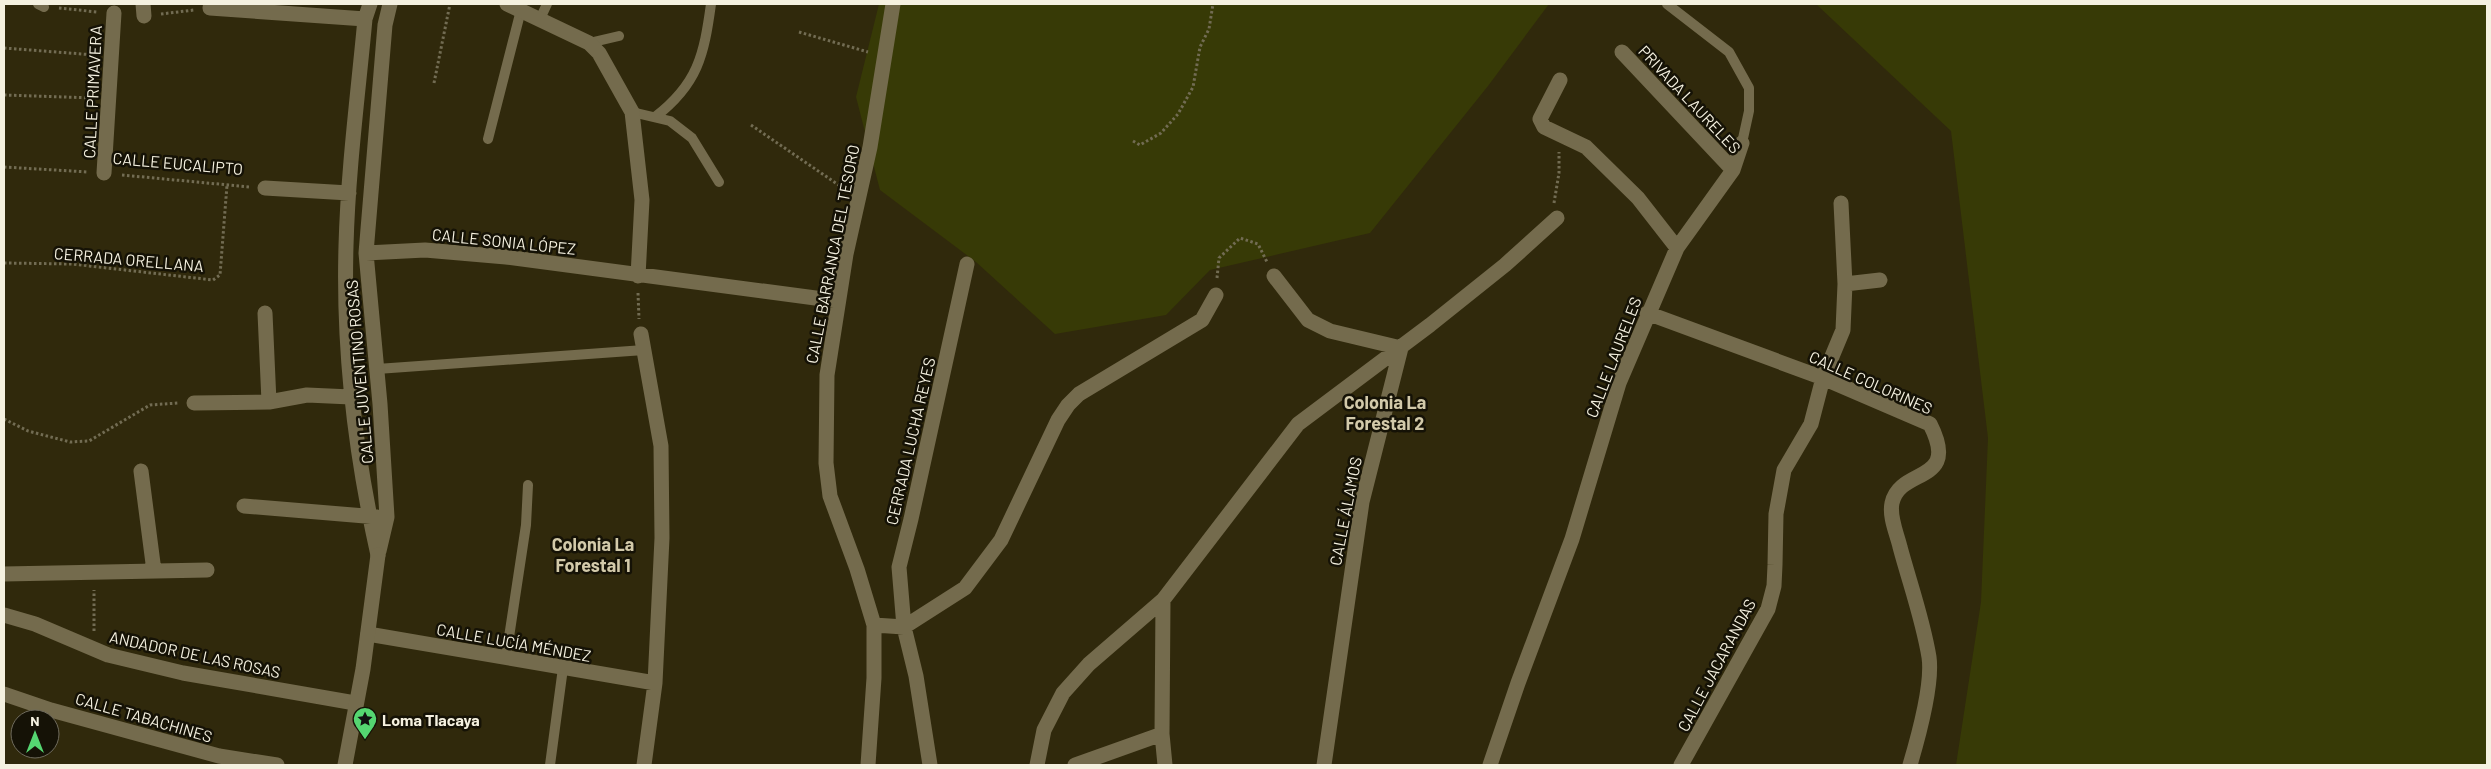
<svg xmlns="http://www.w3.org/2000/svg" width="2491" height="769" font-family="Barlow,sans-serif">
<rect width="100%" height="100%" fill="#30290c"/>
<path fill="#373a06" d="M879,4H1549L1488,86L1370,233L1210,270L1166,315L1055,334L976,262L880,190L856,97Z
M1816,4H2487V765H1956L1981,602L1988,438L1951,131Z"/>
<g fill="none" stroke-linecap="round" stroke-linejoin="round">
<path stroke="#726c53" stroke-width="3" stroke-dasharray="2.5 2.5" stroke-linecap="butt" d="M59,8L97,12
M161,14L194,10
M799,32L868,52
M4,48L95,55
M434,83L450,4
M4,95L93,98
M751,125L843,188
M1133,141L1140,145L1161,133L1178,114L1193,87L1200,47L1209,29L1213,4
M4,167L88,172
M122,175L250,187
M1554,203L1559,173V152
M4,263L72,264L213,280L220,275L227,185
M1217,278L1219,258L1240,238L1258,244L1267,262
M638,293L639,319
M4,419L28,431L70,442L89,441L150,405L178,403
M94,631V590"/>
<path stroke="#746b4d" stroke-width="10" d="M38,4L44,7
M1667,4L1729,52L1749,88V111L1742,143
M540,19L547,4
M589,43L619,36
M632,112L670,121L692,138L719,182
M655,117C698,84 704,55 711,4
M488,139L521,10
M377,369L644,350
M506,657L526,525L528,485
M550,765L563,668"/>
<path stroke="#746b4d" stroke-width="15" d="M143,4L144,16
M370,4L365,19C358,94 348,170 346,246C343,351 355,453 378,555
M507,4L589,43L599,53L632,112L642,200L638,276
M210,8L365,19
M1622,52L1733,170
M1560,80L1540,119L1544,127L1586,147L1638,198L1677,248
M104,173L114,13
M265,188L349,193
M366,253L425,250L506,257L838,301
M967,264L911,519L899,567L904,627L965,588L1001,540L1058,420L1068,405L1079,394L1202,320L1216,295
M1274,276L1308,320L1330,331L1401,348
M1845,284L1880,280
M265,313L269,402
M1647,313L1823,378L1930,424C1961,485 1900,466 1892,503C1889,517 1897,534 1900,547C1910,584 1923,620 1929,657C1933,685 1918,738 1910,765
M641,334L661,446L662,538L655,683L644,765
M194,403L269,402L307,395L351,397
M141,471L154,571
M244,506L377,517
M379,551L387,517L380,404L366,253L385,25L390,4
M4,574L207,570
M1163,600L1162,734L1165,765
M4,615L35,624L108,655L183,673L355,703
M874,625L904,627L916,676L930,765
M368,634L655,683
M4,694L51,710L219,756L277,765
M868,765L874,678V625L857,569L830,496L826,463L827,375L846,254L870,147L893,4
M1037,765L1044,730L1063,693L1089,664L1163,600L1298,424L1430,325L1505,265L1557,218
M1075,765L1162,734
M1324,765L1362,502L1401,348
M1490,765L1518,683L1572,539L1619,383L1677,248L1733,170L1742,143
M1681,765L1768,609L1774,586L1775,565L1776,514L1784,470L1811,424L1823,378L1843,330L1845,284L1841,203"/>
<path stroke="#746b4d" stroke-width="15" d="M345,765L363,669L378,555"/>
</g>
<defs>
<g id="sight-pin" transform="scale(1.25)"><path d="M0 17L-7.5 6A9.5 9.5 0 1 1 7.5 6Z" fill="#55d671" stroke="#151206"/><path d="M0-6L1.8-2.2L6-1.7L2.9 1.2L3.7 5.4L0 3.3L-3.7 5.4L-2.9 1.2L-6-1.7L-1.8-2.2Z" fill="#111"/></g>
</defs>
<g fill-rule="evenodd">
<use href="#sight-pin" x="365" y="719"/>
</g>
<g text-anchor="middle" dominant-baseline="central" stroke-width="5" stroke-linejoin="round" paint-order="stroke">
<g font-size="16" fill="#f5f1e0" stroke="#151206">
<text transform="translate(92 92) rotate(-87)">CALLE PRIMAVERA</text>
<text transform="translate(1690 99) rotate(47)">PRIVADA LAURELES</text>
<text transform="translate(178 163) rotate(5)">CALLE EUCALIPTO</text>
<text transform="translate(504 241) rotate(6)">CALLE SONIA LÓPEZ</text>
<text transform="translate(832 254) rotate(-79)">CALLE BARRANCA DEL TESORO</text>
<text transform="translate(129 259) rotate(5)">CERRADA ORELLANA</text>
<text transform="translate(1613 357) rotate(-69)">CALLE LAURELES</text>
<text transform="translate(359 372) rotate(-95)">CALLE JUVENTINO ROSAS</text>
<text transform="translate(1871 382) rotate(24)">CALLE COLORINES</text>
<text transform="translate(910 441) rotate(-77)">CERRADA LUCHA REYES</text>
<text transform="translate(1345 511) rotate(-79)">CALLE ÁLAMOS</text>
<text transform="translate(514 642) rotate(10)">CALLE LUCÍA MÉNDEZ</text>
<text transform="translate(195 654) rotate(12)">ANDADOR DE LAS ROSAS</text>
<text transform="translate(1716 665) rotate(-62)">CALLE JACARANDAS</text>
<text transform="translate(144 717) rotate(16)">CALLE TABACHINES</text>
</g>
<g font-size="16" font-weight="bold" fill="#f5f1e0" stroke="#151206" text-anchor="start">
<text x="382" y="719">Loma Tlacaya</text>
</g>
<g font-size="18" font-weight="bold" fill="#d3caaa" stroke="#151206">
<text x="1385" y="402">Colonia La<tspan x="1385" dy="21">Forestal 2</tspan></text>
<text x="593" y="544">Colonia La<tspan x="593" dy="21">Forestal 1</tspan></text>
</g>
</g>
<rect width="2491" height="769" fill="none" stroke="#f5f1e0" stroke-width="10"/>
<g transform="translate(35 734)"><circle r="24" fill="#151206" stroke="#6f6b5d"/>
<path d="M0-4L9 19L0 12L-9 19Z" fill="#55d671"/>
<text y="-8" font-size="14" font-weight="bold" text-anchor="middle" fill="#f5f1e0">N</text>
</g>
</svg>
